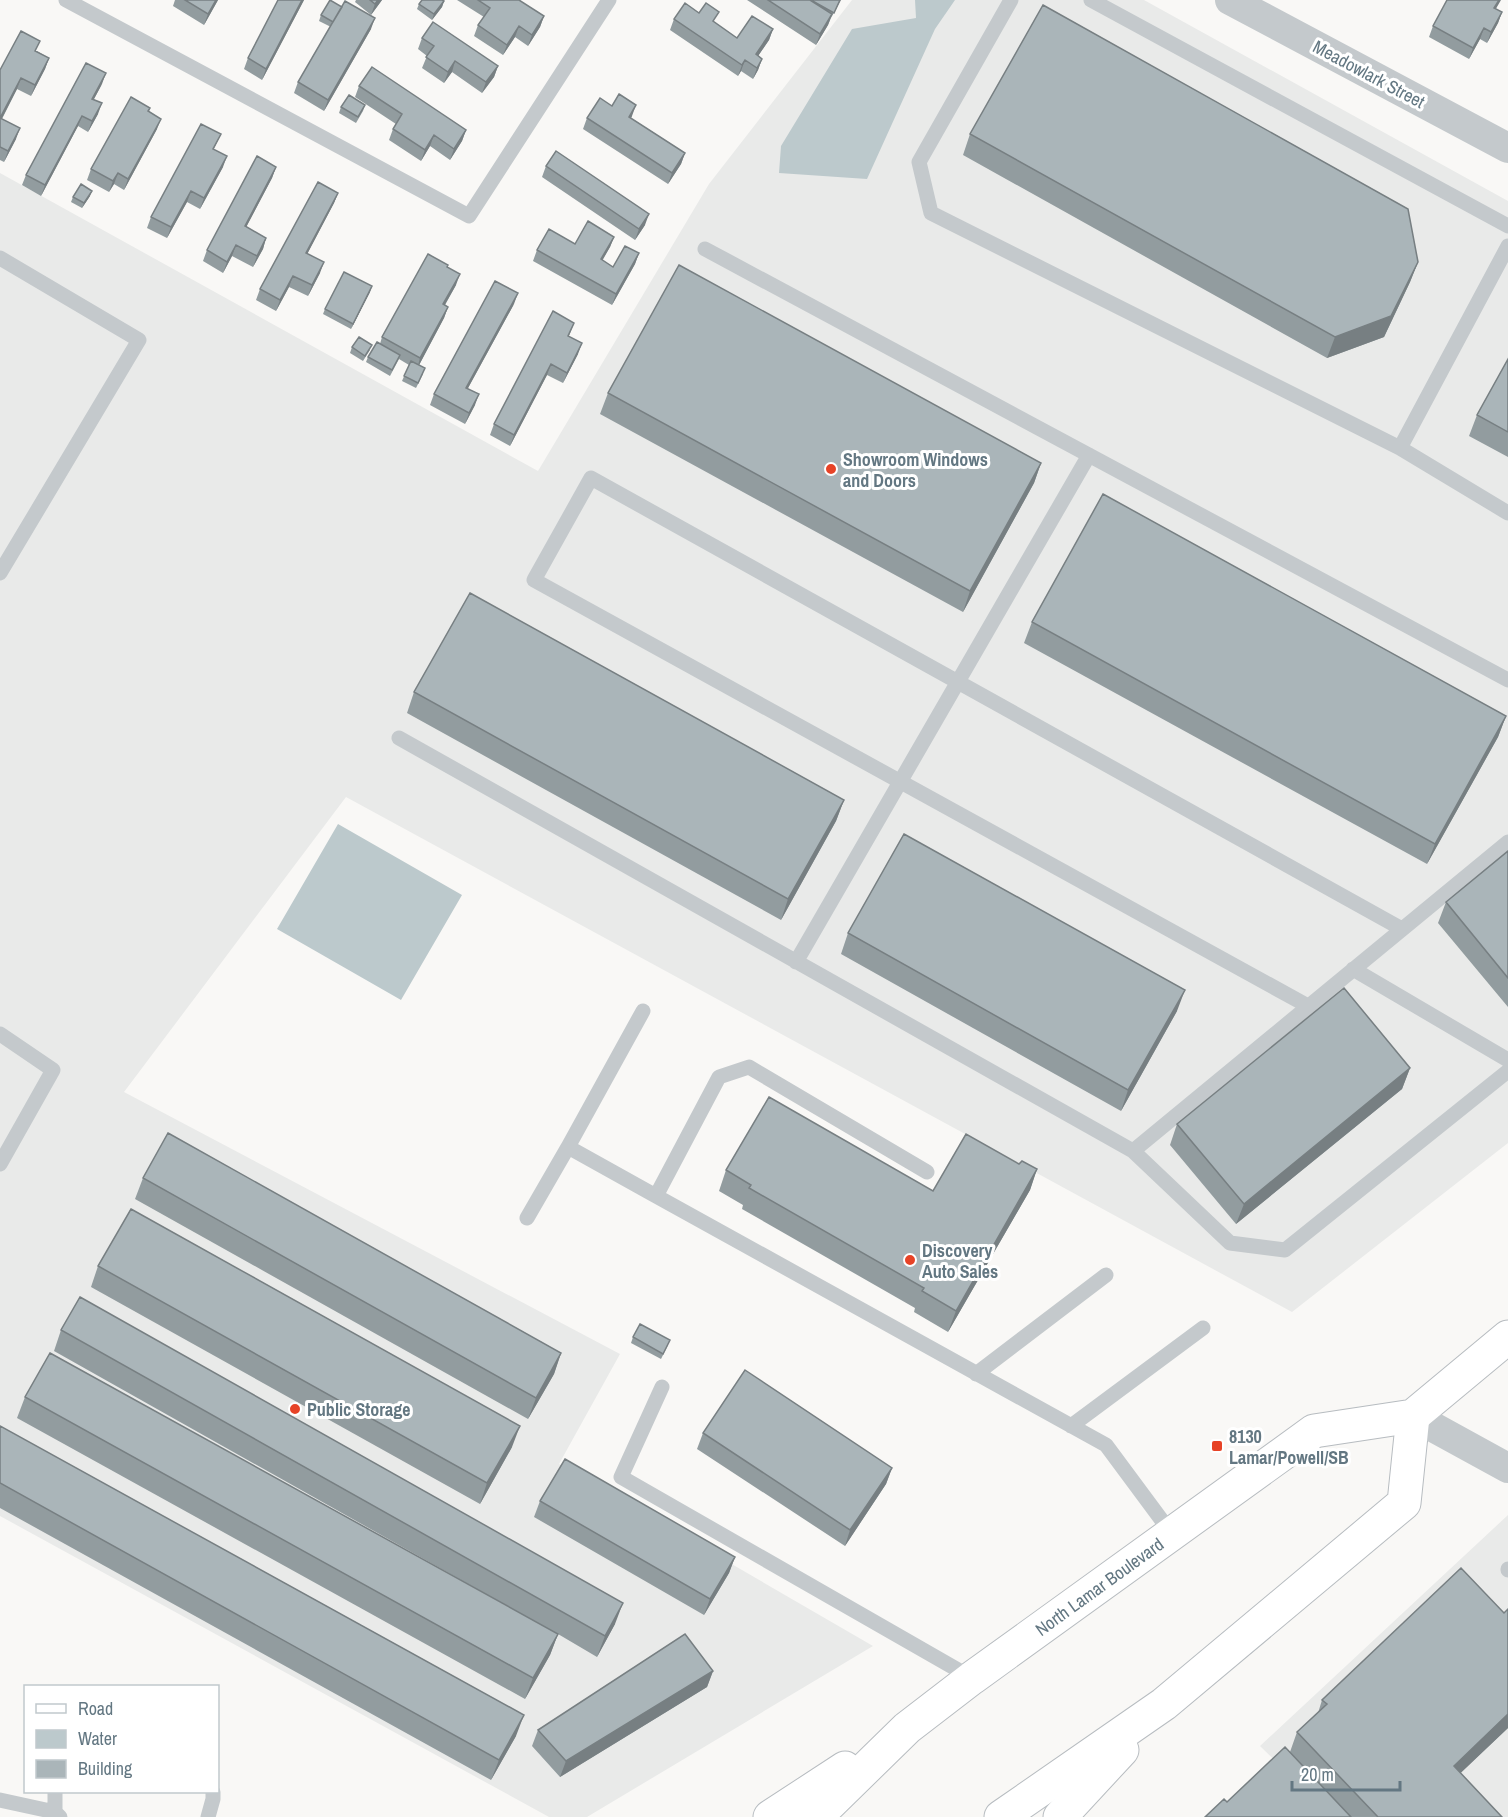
<svg xmlns="http://www.w3.org/2000/svg" width="1508" height="1817" font-family="'Archivo Narrow',sans-serif">
<rect width="100%" height="100%" fill="#f9f8f6"/>
<path fill="#e9eae9" d="M852,0H1144L1508,201V1143L1292,1312L346,797L124,1092L620,1354L559,1464L873,1646L587,1817H549L0,1516V173L538,471L709,184Z
M1508,1515V1817H1333L1260,1746Z"/>
<path fill="#bcc9cc" d="M915,0H955L935,29L867,179L779,173L781,146L852,29L916,18Z
M338,824L462,895L401,1000L277,929Z"/>
<g fill="none" stroke-linecap="round" stroke-linejoin="round">
<g stroke="#b7bcc0" stroke-width="35">
<g id="primary">
<path d="M770,1817L845,1768"/>
<path id="s1" d="M816,1817L907,1728L972,1678L1314,1431L1413,1416L1508,1337"/>
<path d="M1001,1817L1164,1704L1404,1503L1413,1416"/>
<path d="M1060,1817L1122,1750"/>
</g>
</g>
<path stroke="#c4c9cc" stroke-width="15" d="M66,0L469,216L609,0
M1011,0L919,162L931,213L1400,448L1508,513
M1091,0L1508,226
M705,249L1508,680
M0,258L139,340L0,573
M1400,448L1508,246
M399,738L1133,1151
M1508,842L1133,1151L1230,1243L1285,1250L1508,1071
M796,962L1089,455
M1353,969L1508,1060
M1308,1006L534,580L591,478L1402,929
M643,1011L568,1147L656,1196
M0,1034L53,1070L0,1164
M927,1172L749,1067L719,1077L656,1196L1106,1445L1172,1534
M527,1218L568,1147
M976,1374L1106,1275
M662,1387L621,1477L972,1678
M1071,1426L1203,1328
M1508,1569V1570
M55,1792V1812
M0,1800L55,1812L60,1817
M208,1817L213,1799V1792"/>
<path stroke="#c4c9cc" stroke-width="30" d="M1230,0L1508,148
M1413,1416L1508,1468"/>
<use href="#primary" stroke="#fff" stroke-width="33"/>
</g>
<path fill="#929c9f" d="M175,0H218L204,25L173,6Z
M278,0H304L262,80L244,69L248,58Z
M356,0H382L371,15L355,2Z
M457,0H519L544,16L540,27L528,46L515,37L503,55L474,36L478,25L484,17Z
M747,0H841L831,18L828,25L816,45Z
M444,1L442,7L432,20L417,9L419,4Z
M1496,9L1502,12L1498,23L1487,43L1480,39L1469,59L1429,37L1433,26Z
M321,15L371,29L324,111L294,93L298,82L331,27L319,21Z
M674,19L715,23L737,38L773,29L769,40L758,56L762,59L758,70L753,79L741,71L738,76L670,30Z
M422,38L498,66L494,77L482,93L452,72L444,83L422,68L427,56L418,49Z
M37,51L49,58L45,69L31,96L17,89L2,119L16,139L4,162L0,160V70Z
M102,84L94,99L98,114L88,132L78,126L41,196L22,185L26,175Z
M359,86L466,130L462,141L450,160L430,146L421,161L389,140L393,129L396,124L355,97Z
M365,105L363,111L356,123L339,113L341,107Z
M612,106L632,116L631,118L685,153L681,164L668,184L583,129L587,118Z
M150,108L149,112L157,129L124,190L114,184L109,192L87,180L91,169Z
M221,134L214,149L223,167L200,209L187,202L167,238L147,228L151,217Z
M970,134L1418,262L1410,282L1384,337L1327,358L963,155Z
M546,166L645,225L635,240L542,177Z
M276,167L272,178L246,227L266,238L263,249L253,267L232,256L223,273L203,261L207,250Z
M338,193L334,203L307,254L320,273L308,296L289,287L276,311L256,300L260,289Z
M90,196L82,208L71,202L73,197Z
M614,237L610,247L602,260L613,267L639,253L635,264L612,305L533,261L537,250Z
M447,267L456,285L445,305L448,307L444,318L419,365L423,374L416,388L402,381L409,365L399,359L390,376L366,362L368,357L380,344L382,337Z
M370,292L351,329L323,314L325,309Z
M514,304L468,388L475,405L465,424L430,405L434,394Z
M574,323L569,336L578,354L563,383L547,375L510,446L490,435L494,424Z
M352,347L370,350L363,361L350,353Z
M1508,359V457L1469,436L1477,415Z
M608,393L1041,463L1034,483L963,612L600,414Z
M1032,622L1506,716L1498,737L1427,864L1024,643Z
M414,692L844,800L836,821L781,920L407,713Z
M1508,851V1007L1438,923L1446,902Z
M848,933L1177,1011L1121,1111L841,954Z
M1410,1068L1402,1089L1236,1224L1170,1145L1177,1124Z
M1019,1164L1037,1169L1030,1190L948,1332L914,1312L915,1308L742,1209L743,1205L719,1191L726,1170L933,1191Z
M143,1178L561,1353L554,1374L528,1419L135,1199Z
M98,1266L512,1447L480,1504L91,1287Z
M61,1330L615,1624L597,1657L558,1634L550,1655L525,1699L17,1418L25,1397L518,1612L54,1351Z
M633,1337L668,1345L661,1359L631,1343Z
M0,1426L516,1736L491,1780L0,1508Z
M703,1433L892,1468L886,1484L845,1546L697,1449Z
M540,1501L735,1557L729,1573L704,1615L534,1517Z
M1508,1609V1728L1460,1773L1502,1817H1205L1227,1802L1290,1752L1297,1732L1318,1713L1322,1700L1504,1613Z
M713,1671L707,1687L560,1777L532,1746L538,1730Z"/>
<path fill="#777f82" d="M216,0H218L204,25L208,14Z
M302,0H304L262,80L266,69Z
M378,0H382L371,15L375,4Z
M1499,0H1501L1490,19L1494,8Z
M444,1L442,7L432,20L434,14Z
M1502,12L1498,23L1487,43L1491,32Z
M832,14L828,25L816,45L820,34Z
M544,16L540,27L528,46L532,35Z
M375,18L371,29L324,111L328,100Z
M519,26L515,37L503,55L507,45Z
M1484,28L1480,39L1469,59L1473,48Z
M773,29L769,40L752,65L756,54Z
M49,58L45,69L31,96L35,85Z
M762,59L758,70L753,79L757,68Z
M745,60L741,71L738,76L742,65Z
M455,61L452,72L444,83L448,72Z
M498,66L494,77L482,93L486,82Z
M106,73L102,84L88,110L92,99Z
M21,78L17,89L0,122V118Z
M102,103L98,114L88,132L92,121Z
M636,105L632,116L625,128L629,117Z
M82,116L78,126L41,196L45,185Z
M161,119L157,129L124,190L128,179Z
M20,128L16,139L4,162L8,151Z
M466,130L462,141L450,160L454,149Z
M434,135L430,146L421,161L425,150Z
M685,153L681,164L668,184L672,173Z
M227,156L223,167L200,209L204,198Z
M276,167L272,178L241,237L245,226Z
M118,173L114,184L109,192L113,181Z
M92,191L90,196L82,208L84,203Z
M191,191L187,202L167,238L171,227Z
M338,193L334,203L302,264L306,253Z
M649,214L645,225L635,240L639,229Z
M614,237L610,247L597,270L601,259Z
M266,238L263,249L253,267L257,256Z
M236,245L232,256L223,273L227,262Z
M639,253L635,264L612,305L616,294Z
M324,262L320,273L308,296L312,285Z
M1418,262L1410,282L1384,337L1327,358L1335,337Z
M460,274L456,285L439,315L443,304Z
M293,276L289,287L276,311L280,300Z
M372,286L370,292L351,329L353,324Z
M518,293L514,304L462,399L466,388Z
M448,307L444,318L417,369L420,358Z
M582,343L578,354L563,383L567,373Z
M551,364L547,375L510,446L514,435Z
M479,394L475,405L465,424L469,413Z
M1041,463L1034,483L963,612L970,591Z
M1506,716L1498,737L1427,864L1435,844Z
M844,800L836,821L781,920L788,899Z
M1185,990L1177,1011L1121,1111L1128,1090Z
M1410,1068L1402,1089L1236,1224L1244,1204Z
M1037,1169L1030,1190L948,1332L956,1311Z
M561,1353L554,1374L528,1419L536,1398Z
M520,1426L512,1447L480,1504L487,1483Z
M892,1468L886,1484L845,1546L850,1530Z
M735,1557L729,1573L704,1615L710,1599Z
M623,1603L615,1624L597,1657L605,1636Z
M558,1634L550,1655L525,1699L533,1678Z
M713,1671L707,1687L560,1777L566,1761Z
M1508,1714V1728L1446,1787L1454,1766Z
M524,1715L516,1736L491,1780L499,1760Z"/>
<path fill="#aab5b9" stroke="#777f82" stroke-width="1.5" d="M185,0H216L208,14Z
M278,0H302L266,69L248,58Z
M330,0L342,7L333,22L321,15Z
M370,0H378L375,4Z
M422,0H442L444,1L434,14L419,4Z
M478,0H519L544,16L532,35L519,26L507,45L478,25L490,8Z
M768,0H810L832,14L820,34Z
M811,0H840L834,13Z
M1447,0H1499L1494,8L1502,12L1491,32L1484,28L1473,48L1433,26Z
M345,1L375,18L328,100L298,82Z
M685,3L699,13L706,3L719,12L713,21L737,38L752,16L773,29L756,54L762,59L757,68L745,60L742,65L674,19Z
M1043,5L1408,209L1418,262L1391,316L1335,337L970,134Z
M433,22L498,66L486,82L455,61L448,72L426,57L434,46L422,38Z
M21,31L40,41L35,51L49,58L35,85L21,78L0,118L20,128L8,151L0,147V70Z
M86,63L106,73L92,99L102,103L92,121L82,116L45,185L26,175Z
M372,67L466,130L454,149L434,135L425,150L393,129L402,114L359,86Z
M619,94L636,105L629,117L685,153L672,173L587,118L600,98L612,106Z
M349,95L365,105L358,117L341,107Z
M131,97L150,108L148,111L161,119L128,179L118,173L113,181L91,169Z
M201,124L221,134L213,149L227,156L204,198L191,191L171,227L151,217Z
M556,151L649,214L639,229L546,166Z
M257,156L276,167L245,226L266,238L257,256L236,245L227,262L207,250Z
M318,182L338,193L306,253L324,262L312,285L293,276L280,300L260,289Z
M81,184L92,191L84,203L73,197Z
M588,221L614,237L601,259L613,267L625,246L639,253L616,294L537,250L549,229L575,244Z
M428,254L448,265L447,267L460,274L443,304L448,307L420,358L382,337Z
M679,265L1041,463L970,591L608,393Z
M344,272L372,286L353,324L325,309Z
M495,281L518,293L466,388L479,394L469,413L434,394Z
M553,311L574,323L568,336L582,343L567,373L551,364L514,435L494,424Z
M359,337L372,345L365,356L352,347Z
M377,342L400,355L392,370L368,357Z
M1508,359V432L1477,415Z
M411,361L425,368L418,383L404,376Z
M1103,494L1506,716L1435,844L1032,622Z
M470,593L844,800L788,899L414,692Z
M904,834L1185,990L1128,1090L848,933Z
M1508,851V978L1446,902Z
M1344,988L1410,1068L1244,1204L1177,1124Z
M769,1097L933,1191L966,1134L1019,1164L1022,1161L1037,1169L956,1311L922,1291L924,1288L749,1188L751,1185L726,1170Z
M168,1133L561,1353L536,1398L143,1178Z
M131,1209L520,1426L487,1483L98,1266Z
M80,1297L623,1603L605,1636L61,1330Z
M640,1324L670,1340L663,1354L633,1337Z
M50,1353L558,1634L533,1678L25,1397Z
M745,1370L892,1468L850,1530L703,1433Z
M0,1426L524,1715L499,1760L0,1483Z
M565,1459L735,1557L710,1599L540,1501Z
M1461,1568L1504,1613L1508,1609V1714L1454,1766L1502,1817H1378L1297,1732L1327,1704L1322,1700Z
M685,1634L713,1671L566,1761L538,1730Z
M1285,1747L1351,1817H1205L1224,1799L1227,1802Z"/>
<g fill="#e74327" stroke="#fff" stroke-width="2">
<circle cx="831" cy="469" r="6"/>
<circle cx="910" cy="1260" r="6"/>
<circle cx="295" cy="1409" r="6"/>
<rect x="1211" y="1440" width="12" height="12" rx="3"/>
</g>
<g text-anchor="middle" dominant-baseline="central" stroke-width="6" stroke-linejoin="round" paint-order="stroke">
<g font-size="18" fill="#637782" stroke="#fff">
<text transform="translate(1369 74) rotate(28)">Meadowlark Street</text>
<text stroke="none"><textPath href="#s1" startOffset="366">North Lamar Boulevard</textPath></text>
</g>
<g font-size="18" font-weight="bold" fill="#637782" stroke="#fff" text-anchor="start">
<text x="843" y="459">Showroom Windows<tspan x="843" dy="21">and Doors</tspan></text>
<text x="922" y="1250">Discovery<tspan x="922" dy="21">Auto Sales</tspan></text>
<text x="307" y="1409">Public Storage</text>
<text x="1229" y="1436">8130<tspan x="1229" dy="21">Lamar/Powell/SB</tspan></text>
</g>
</g>
<rect x="24" y="1685" width="195" height="108" fill="#ffffff" stroke="#c1c9cd" stroke-width="1.5"/>
<rect x="36" y="1704" width="30" height="9" fill="#ffffff" stroke="#c1c9cd" stroke-width="1.5"/>
<text x="78" y="1715" font-size="18" fill="#637782">Road</text>
<rect x="36" y="1730" width="30" height="18" fill="#bcc9cc" stroke="#c1c9cd" stroke-width="1.5"/>
<text x="78" y="1745" font-size="18" fill="#637782">Water</text>
<rect x="36" y="1760" width="30" height="18" fill="#aab5b9" stroke="#c1c9cd" stroke-width="1.5"/>
<text x="78" y="1775" font-size="18" fill="#637782">Building</text>
<path d="M1292 1781v9h108v-9" fill="none" stroke="#637782" stroke-width="3"/>
<text x="1301" y="1781" font-size="18" fill="#637782" stroke="#ffffff" stroke-width="4.5" paint-order="stroke">20 m</text>
</svg>
